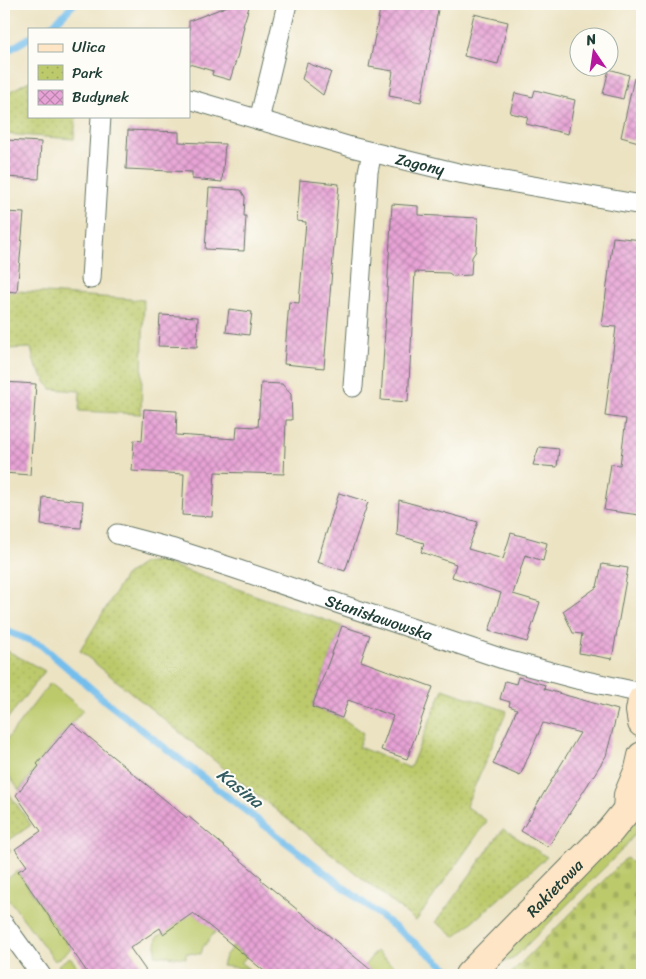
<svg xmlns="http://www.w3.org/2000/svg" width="646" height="979" font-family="Sriracha,sans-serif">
<defs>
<pattern id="cemetery-stones" width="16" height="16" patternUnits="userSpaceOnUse" patternTransform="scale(1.25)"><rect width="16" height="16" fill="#bdca6c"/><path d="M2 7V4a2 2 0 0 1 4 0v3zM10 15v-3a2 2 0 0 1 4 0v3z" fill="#a2ae5e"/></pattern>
<pattern id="park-dots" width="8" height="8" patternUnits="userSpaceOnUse" patternTransform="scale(1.25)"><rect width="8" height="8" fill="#bdca6c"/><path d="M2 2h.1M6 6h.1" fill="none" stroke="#a2ae5e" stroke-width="1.8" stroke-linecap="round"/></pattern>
<pattern id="building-cross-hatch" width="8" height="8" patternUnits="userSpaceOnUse" patternTransform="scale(1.25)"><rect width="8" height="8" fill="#e8a3d6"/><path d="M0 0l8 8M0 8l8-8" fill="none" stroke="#bb86ae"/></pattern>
</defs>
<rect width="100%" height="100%" fill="#fdfcf7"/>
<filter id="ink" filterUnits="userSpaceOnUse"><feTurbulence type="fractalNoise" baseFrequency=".02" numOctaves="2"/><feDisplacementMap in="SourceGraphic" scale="10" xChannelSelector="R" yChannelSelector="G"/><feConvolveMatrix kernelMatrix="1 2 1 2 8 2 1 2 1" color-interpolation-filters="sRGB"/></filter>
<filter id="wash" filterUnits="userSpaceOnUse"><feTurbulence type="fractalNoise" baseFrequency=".0096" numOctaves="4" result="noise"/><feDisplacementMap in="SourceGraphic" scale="20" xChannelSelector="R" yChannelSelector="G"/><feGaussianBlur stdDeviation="1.12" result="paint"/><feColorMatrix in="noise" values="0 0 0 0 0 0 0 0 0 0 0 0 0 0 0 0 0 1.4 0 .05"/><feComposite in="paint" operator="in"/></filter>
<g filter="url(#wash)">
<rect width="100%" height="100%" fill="#ece3c3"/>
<path fill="#bdca6c" stroke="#6e8450" d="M50,683L83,710L37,764L38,766L19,790L4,769V743Z
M642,811V825L623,849L513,959L493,965Z
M17,871L71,949L55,961L4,893V882Z
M191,911L216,931L203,947L201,954L186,953V958L155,955L157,937L187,917Z
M233,946L246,957L241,963L249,969L222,966L225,956Z
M376,951L404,975H366L367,967L365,965Z
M70,957L79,969L83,966L89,975H64L58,965Z"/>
<path fill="url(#cemetery-stones)" stroke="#6e8450" d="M626,858L642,869V975H511L510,974Z"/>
<path fill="url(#park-dots)" stroke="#6e8450" d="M29,81V116H76L74,139L4,134V95Z
M4,290L144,300L141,414L79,411L80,391L51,389L35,365L31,348L4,349Z
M159,561L342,626L312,707L342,718L363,733L359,747L410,768L443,689L507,711L466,806L487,821L416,921L237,779L80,651L125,576L143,563Z
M4,649L45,671L4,723Z
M4,786L31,825L5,843L11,851L4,857Z
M503,829L547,857L455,937L436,922Z"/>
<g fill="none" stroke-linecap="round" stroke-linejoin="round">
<path stroke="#73beec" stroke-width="7" d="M45,29L55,23L74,4
M4,53L29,38
M4,630L41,645L109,704L456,975"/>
</g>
<g id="blocks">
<path fill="url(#building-cross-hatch)" d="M233,4H250L243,26H244L238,54L230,80L212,75L213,71L189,64V21Z
M381,4H439L421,102L389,96L393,71L369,67Z
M474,14L508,22L498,64L464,56Z
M307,63L331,72L323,95L302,79Z
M609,69L629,75L623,99L603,94Z
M634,78L642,79V143L621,137Z
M535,90L575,100L568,134L526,124L528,117L510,113L515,93L533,97Z
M128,130L179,132V142L225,144L222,182L192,179V172L126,169Z
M6,140L41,142L39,179L4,177Z
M300,180L339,184L324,368L284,364L289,302L299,303L306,222L297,221Z
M209,188L241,190L245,197L244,216H246L244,251L205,249Z
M392,204L418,206V215L478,218L476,251L472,257L471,275L453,276L449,273L415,272L408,402L381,400Z
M4,212L24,213L17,292L4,291Z
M613,237L642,240V494L639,515L604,510L611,464L620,465L626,419L605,416L616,327L602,326Z
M229,309L252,312L249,335L226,332Z
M160,315L198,317L197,347L158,346Z
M4,382L36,384L30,475L4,473Z
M261,383L282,384L291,394L292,420H286L284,474L215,472L212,517L182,515L184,474L132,471L134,440L142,441L144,409L177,411L176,435L236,439L237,426L258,427Z
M539,447L559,449L557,467L533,465Z
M339,493L368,502L345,571L317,562Z
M43,497L83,501L81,528L41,525Z
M399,500L478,522L468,549L503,559L511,533L547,543L543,561L525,555L513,594L540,602L527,642L489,631L501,593L452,577L456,564L421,552L424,543L397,535Z
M602,564L628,568L612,659L579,653L582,634L573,633L563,611L597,587Z
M342,626L370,635L361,661L433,687L407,759L381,750L393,716L348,700L342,718L312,707Z
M518,677L545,685L544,689L618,710L606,756L548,847L521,831L580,733L543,723L520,776L493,764L517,709L509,706L510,702L500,699L505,681L516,684Z
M72,723L187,818L188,816L262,878L260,879L377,975H269L193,913L163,934L160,928L130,948L149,975H89L18,871L27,866L15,849L41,831L16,795L39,766L37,764Z"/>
</g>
</g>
<g filter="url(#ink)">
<use href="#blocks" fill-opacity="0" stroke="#677766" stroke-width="1"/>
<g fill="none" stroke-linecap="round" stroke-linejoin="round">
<g stroke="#677766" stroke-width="21">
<g id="street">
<path id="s1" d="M189,99L351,147L458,173L642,205"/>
<path d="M259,120L287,4"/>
<path d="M91,279L101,116"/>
<path d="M353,387L368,172L372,152"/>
<path id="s2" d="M117,534L174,549L233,568L506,660L577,679L642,693"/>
<path d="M4,924L41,975"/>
</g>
</g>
<g stroke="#677766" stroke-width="30">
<g id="secondary">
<path d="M642,700L640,711L642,723"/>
<path d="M627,810L628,795L639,769L642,756"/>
<path id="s3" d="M469,975L610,831L627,810L642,799"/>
</g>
</g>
<use href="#street" stroke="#fff" stroke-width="19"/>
<use href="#secondary" stroke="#fde5c5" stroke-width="28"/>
</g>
</g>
<g text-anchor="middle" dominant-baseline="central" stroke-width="4" stroke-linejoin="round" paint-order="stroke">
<g font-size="16" fill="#1f3d34" stroke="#fdfcf7">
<text stroke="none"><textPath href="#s1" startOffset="240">Zagony</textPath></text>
<text stroke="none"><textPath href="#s2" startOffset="275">Stanisławowska</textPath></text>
<text stroke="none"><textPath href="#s3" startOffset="122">Rakietowa</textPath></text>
</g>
<g font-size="18" font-style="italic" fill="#345d62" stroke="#fdfcf7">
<text transform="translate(240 788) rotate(38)">Kasina</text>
</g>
</g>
<rect width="646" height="979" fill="none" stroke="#fdfcf7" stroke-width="20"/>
<rect x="28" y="28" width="162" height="90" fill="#fdfcf7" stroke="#a4b0a9"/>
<rect x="38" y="44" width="25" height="8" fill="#fde5c5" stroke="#a4b0a9"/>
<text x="72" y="52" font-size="15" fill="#1f3d34">Ulica</text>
<rect x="38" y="65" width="25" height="15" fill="url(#park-dots)" stroke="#a4b0a9"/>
<text x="72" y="78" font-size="15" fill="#1f3d34">Park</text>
<rect x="38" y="90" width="25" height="15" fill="url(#building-cross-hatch)" stroke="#a4b0a9"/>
<text x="72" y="102" font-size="15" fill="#1f3d34">Budynek</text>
<g transform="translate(594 52) rotate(347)"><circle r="24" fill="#fdfcf7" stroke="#a4b0a9"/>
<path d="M0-4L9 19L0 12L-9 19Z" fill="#b5179e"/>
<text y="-8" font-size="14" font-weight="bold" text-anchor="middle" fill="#1f3d34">N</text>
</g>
</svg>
